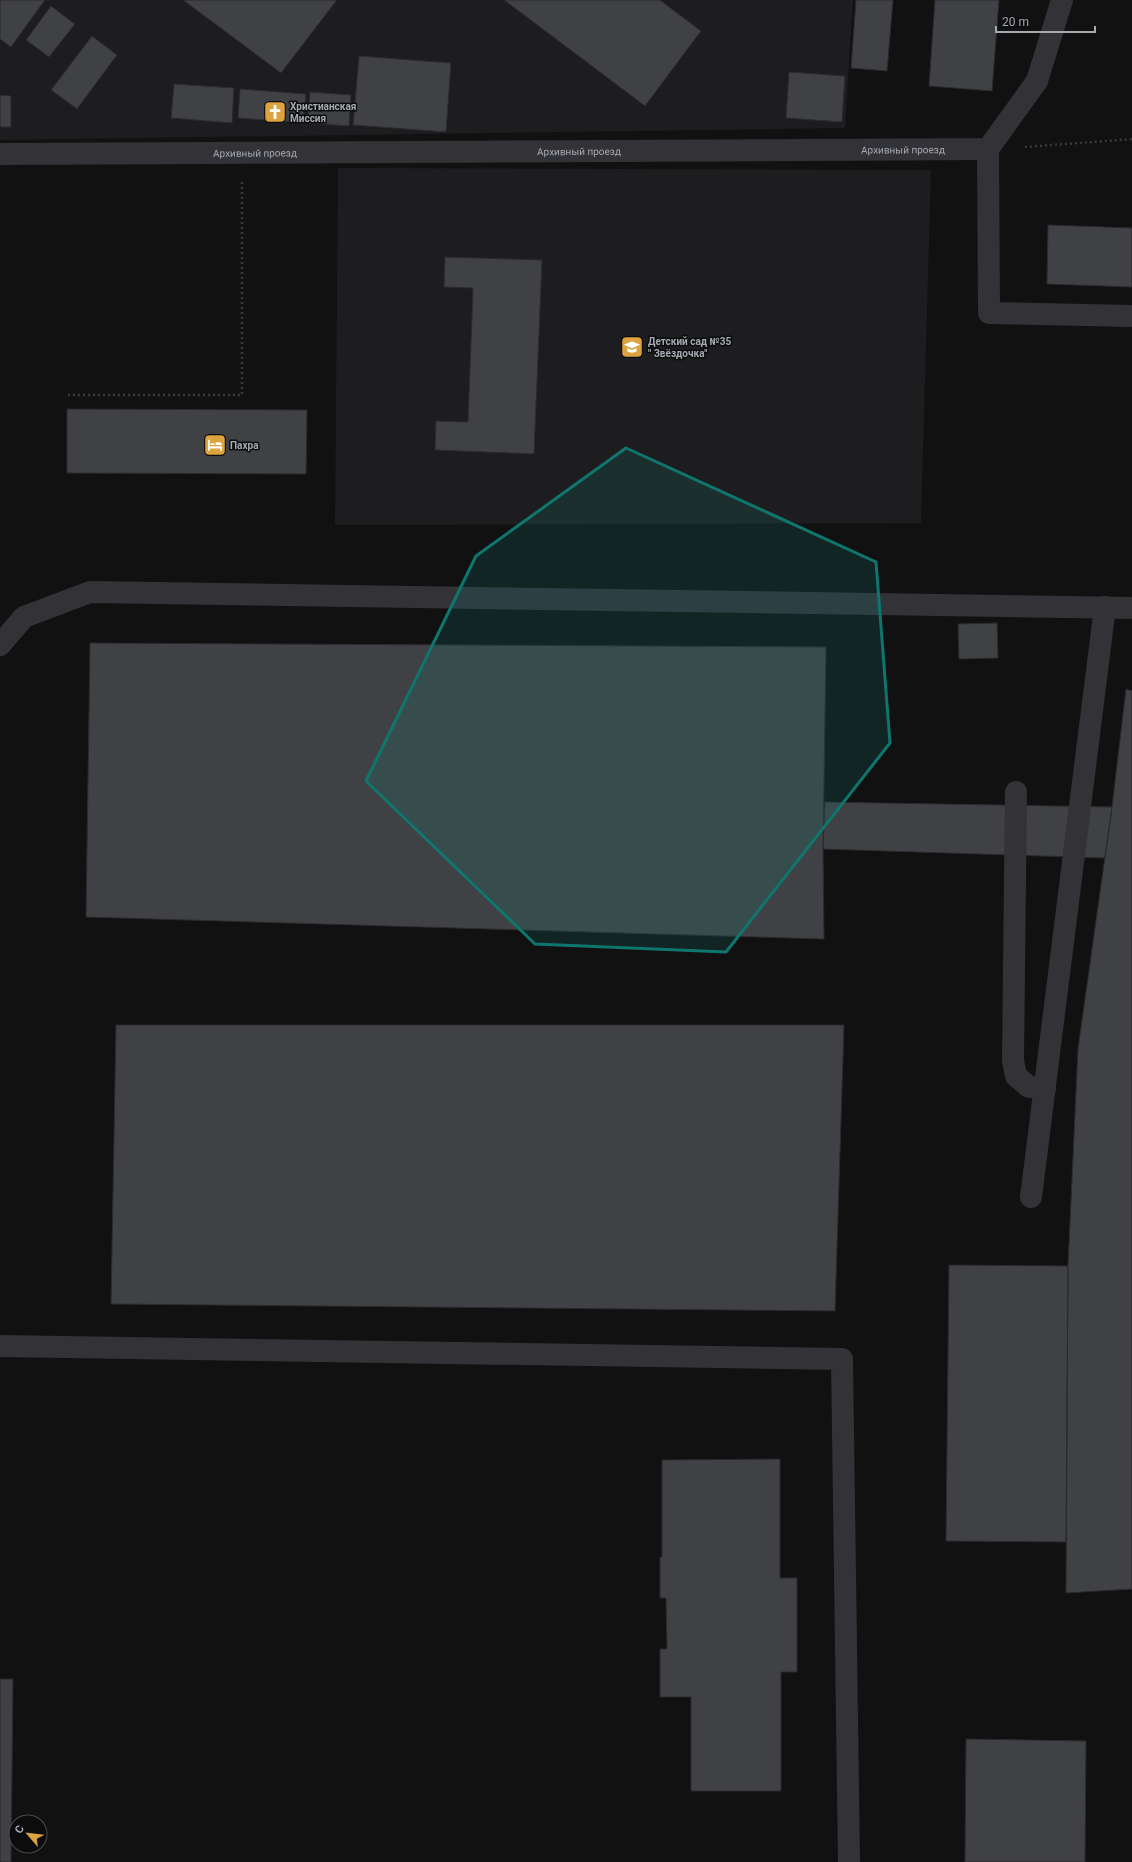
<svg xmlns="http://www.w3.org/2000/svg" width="1132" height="1862" font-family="Roboto,sans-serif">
<rect width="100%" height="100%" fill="#111112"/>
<path fill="#1d1d1f" d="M0,0H853L845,128L0,140Z
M338,168L931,170L921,523L335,525Z"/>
<path fill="#404145" stroke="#2b2b2e" d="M0,0H45L11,47L0,39Z
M183,0H337L281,73Z
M504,0H660L701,31L645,106Z
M856,0H893L887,71L851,68Z
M935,0H999L992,91L929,86Z
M51,6L75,24L49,57L26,40Z
M92,36L117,55L77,109L51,90Z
M359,56L451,63L446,132L353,125Z
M789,72L845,76L842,122L786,118Z
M174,84L234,88L232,123L171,118Z
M240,89L306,94L303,123L238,118Z
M310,92L351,95L349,126L308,123Z
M0,95L11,96V127H0Z
M1048,225L1132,228V287L1047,284Z
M445,257L542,260L534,454L435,450L436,421L468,422L473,288L444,287Z
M67,409L307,410L306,474L67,473Z
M997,623L998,658L959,659L958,624Z
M90,643L826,647L823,849L824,939L86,917Z
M1126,689L1132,691V1589L1066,1593L1068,1266L1078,1049L1112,807Z
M825,802L1112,807L1105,858L823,849Z
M116,1025H844L835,1311L111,1304Z
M949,1265L1068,1266L1066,1542L946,1541Z
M780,1459V1578H797V1672H781V1791H691V1697H660V1649H667L666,1598H660V1557H662V1460Z
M0,1679H13L11,1862H0Z
M966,1739L1086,1741L1085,1862H965Z"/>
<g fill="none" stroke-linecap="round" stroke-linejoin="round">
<path stroke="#393a3e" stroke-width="2.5" stroke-dasharray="2 3" stroke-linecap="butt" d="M1025,147L1132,139
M68,395H242V180"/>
<g stroke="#333337" stroke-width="22">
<path d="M988,149L989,313L1132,316"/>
<path id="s1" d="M0,154L988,149L1037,81L1062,0"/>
<path d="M0,645L24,617L90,592L1132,608"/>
<path d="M1016,792L1013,1060L1016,1076L1029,1087L1045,1088"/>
<path d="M1031,1197L1105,607"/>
<path d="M0,1346L842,1359L849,1862"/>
</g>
</g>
<path fill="#0f766e" fill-opacity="0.2" stroke="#0f766e" stroke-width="3" stroke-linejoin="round" d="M626,448L876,562L890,743L726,952L535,944L366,781L476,556Z"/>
<defs>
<g id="church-square" transform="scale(1.15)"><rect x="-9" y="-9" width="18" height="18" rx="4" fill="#dda33f" stroke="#0c0c0d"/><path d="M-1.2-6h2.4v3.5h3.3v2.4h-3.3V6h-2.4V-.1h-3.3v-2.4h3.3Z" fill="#fff"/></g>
<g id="school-square" transform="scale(1.15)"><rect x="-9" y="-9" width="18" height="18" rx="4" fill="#dda33f" stroke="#0c0c0d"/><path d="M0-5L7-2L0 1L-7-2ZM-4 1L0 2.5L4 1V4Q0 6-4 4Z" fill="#fff"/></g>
<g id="hotel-square" transform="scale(1.15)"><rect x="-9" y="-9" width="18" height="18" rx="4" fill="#dda33f" stroke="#0c0c0d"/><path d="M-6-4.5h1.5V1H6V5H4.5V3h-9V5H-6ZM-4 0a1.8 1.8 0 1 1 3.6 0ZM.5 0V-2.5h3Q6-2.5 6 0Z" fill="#fff"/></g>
</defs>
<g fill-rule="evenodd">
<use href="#church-square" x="275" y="112"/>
<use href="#school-square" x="632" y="347"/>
<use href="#hotel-square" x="215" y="445"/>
</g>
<g text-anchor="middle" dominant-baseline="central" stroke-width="3" stroke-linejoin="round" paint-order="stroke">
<g font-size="10" font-weight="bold" fill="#a4a9b2" stroke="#0c0c0d" text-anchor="start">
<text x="290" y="106">Христианская<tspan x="290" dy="12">Миссия</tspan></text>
<text x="648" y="341">Детский сад №35<tspan x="648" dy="12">" Звёздочка"</tspan></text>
<text x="230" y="445">Пахра</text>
</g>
<g font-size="10" fill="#a4a9b2" stroke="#0c0c0d">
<text stroke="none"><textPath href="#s1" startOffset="903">Архивный проезд</textPath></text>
<text stroke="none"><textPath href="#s1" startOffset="579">Архивный проезд</textPath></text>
<text stroke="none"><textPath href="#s1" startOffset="255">Архивный проезд</textPath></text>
</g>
</g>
<g transform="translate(28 1834) rotate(298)"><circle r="19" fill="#0c0c0d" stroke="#494b4f"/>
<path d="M0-3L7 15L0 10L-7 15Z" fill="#dda33f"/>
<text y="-6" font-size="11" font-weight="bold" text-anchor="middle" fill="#a4a9b2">С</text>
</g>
<path d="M996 26v6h99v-6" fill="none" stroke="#a4a9b2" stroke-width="2"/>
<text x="1002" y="26" font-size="12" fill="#a4a9b2" stroke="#0c0c0d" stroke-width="3" paint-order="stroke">20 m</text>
</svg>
